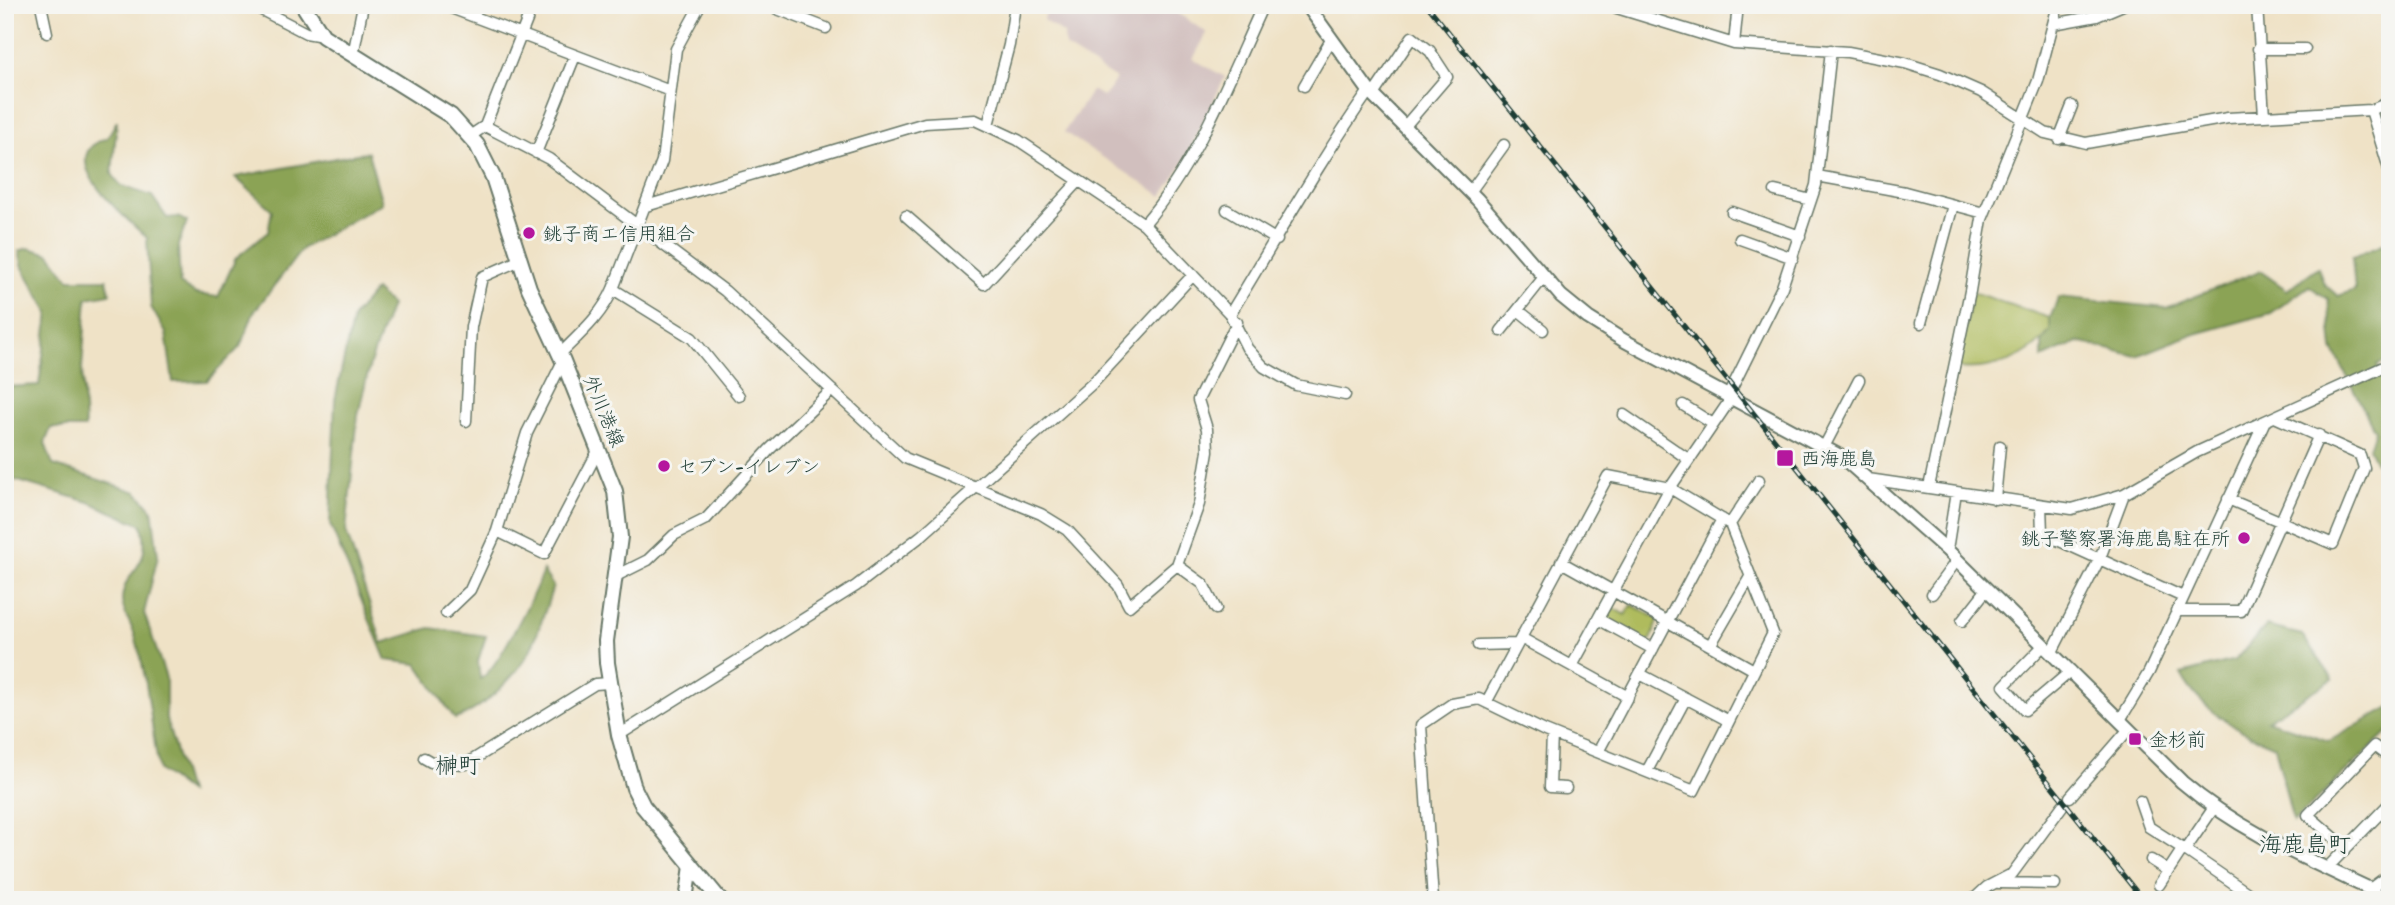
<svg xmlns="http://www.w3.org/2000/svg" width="2395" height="905" font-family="'Shantell Sans','Klee One',sans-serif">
<rect width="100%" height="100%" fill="#f6f6f2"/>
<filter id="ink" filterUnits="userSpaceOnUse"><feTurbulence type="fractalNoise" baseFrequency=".0143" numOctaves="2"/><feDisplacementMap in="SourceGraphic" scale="14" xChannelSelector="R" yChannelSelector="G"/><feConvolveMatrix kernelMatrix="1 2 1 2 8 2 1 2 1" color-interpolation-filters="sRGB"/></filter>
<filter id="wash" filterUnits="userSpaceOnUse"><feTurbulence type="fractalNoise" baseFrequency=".00686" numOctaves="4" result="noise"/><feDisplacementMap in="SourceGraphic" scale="28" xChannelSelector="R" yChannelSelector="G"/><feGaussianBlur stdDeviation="1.57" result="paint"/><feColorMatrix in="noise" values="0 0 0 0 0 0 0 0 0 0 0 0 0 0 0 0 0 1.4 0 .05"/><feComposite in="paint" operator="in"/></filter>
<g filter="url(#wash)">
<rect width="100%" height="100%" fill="#efe2c6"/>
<path fill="#d1bfbe" d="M1050,5H1071L1090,11L1100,5H1166L1207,33L1193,59L1225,77L1180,169L1162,196L1064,132L1092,90L1104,97L1116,79L1065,47L1064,34L1043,20Z"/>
<path fill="#afbb5d" stroke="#677c48" stroke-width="2" d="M1972,292L2050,318V331C2028,359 1992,371 1957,368Z
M1632,605L1659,619L1651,640L1646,641L1604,618L1610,606L1625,615Z"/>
<path fill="#8ba354" stroke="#557044" stroke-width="2" d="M117,121L112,174L121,186L152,196L167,218L178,217L187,222L178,245L180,284L196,294L218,297L236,258L268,232L272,210L235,177L368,152L382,203L303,248L254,312L240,347L207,381L173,382L166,333L151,307L147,238C129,220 48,157 107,138Z
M2385,243L2390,275V358L2377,366L2390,393V492L2369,448L2375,431L2333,349L2328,299L2309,286L2271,313L2188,336L2137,356L2078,342L2042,358V342L2050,331V318L2059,297L2166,308L2260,271L2287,290L2318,267L2324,284L2338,296L2355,290L2352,257Z
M28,248L50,254L69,279H107L110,294L87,298L82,368L85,428H51L45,443L53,465L137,492L152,509L158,556L144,613L166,678V719L188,792L159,770C151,726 148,678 135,636C132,625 122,611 122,600C124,566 153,572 142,525L89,502L5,477V387L39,385L49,313L23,268L19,251Z
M375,290L391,305L370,364L358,415L346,531L382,643L430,628L486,636L478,661L480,679C497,671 535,592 543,571L553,586C547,605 541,625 533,644C522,671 483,710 455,719L417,664L386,660L330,524L335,400L353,317Z
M2266,626L2302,635L2333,679L2267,720L2329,741L2390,707V730L2293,822L2275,746C2238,731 2200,710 2181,674L2235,660Z"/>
</g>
<g filter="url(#ink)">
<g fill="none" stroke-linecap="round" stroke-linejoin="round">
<g stroke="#687767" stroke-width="13">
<path id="minor" d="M41,5L47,33
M252,5L306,33L323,36
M443,5L670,91
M767,5L826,28
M1607,5L1734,44L1848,52L1905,63L1940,74L1981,92L2045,133L2086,143L2228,118L2371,110L2390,102
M2257,5L2264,116
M2053,24L2097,16L2123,5
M1734,44L1738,5
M2258,49H2305
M353,55L363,5
M1304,86L1331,40
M1373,95L1412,37L1430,51L1447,77L1405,126
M2371,110L2390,172
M988,125L1009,45L1015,5
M485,126L549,159L725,291L905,458L1041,514L1067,530L1118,585L1129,606L1177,565L1199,504L1208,451L1207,429L1198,400L1237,322
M470,136L485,126L533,5
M2059,139L2072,106
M536,153L575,56
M1817,176L1905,192L1984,213
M1775,191L1811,200
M1470,192L1504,145
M646,206L925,123L975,120L1018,140L1144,224L1230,314L1247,348L1264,367L1296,385L1345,395
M1227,210L1277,240
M1732,212L1800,236
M906,216L984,284L1079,181
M1144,224C1198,161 1228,81 1263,5
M1740,239L1793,258
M613,289L692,338L739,396
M1518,310L1543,330
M1230,314C1276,239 1319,162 1369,91
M1921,323L1953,205
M1501,331L1544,277
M560,354C580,334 602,315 613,289L662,161L676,49L700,5
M1683,405L1713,424
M1624,415L1688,459
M466,421L471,327L482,277L518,261
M1824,447L1859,380
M1868,479L2072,509L2124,494L2197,452L2390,364
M1929,487L1970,291L1982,219L2038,81L2058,5
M1995,499L2000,446
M2228,499L2333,544L2364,468L2360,455L2277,418
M2041,505L2042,533L2183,597
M1730,524L1759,480
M497,531L544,554L599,449
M1947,550L1956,492
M1561,562L1754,670
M1177,565L1203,584L1216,609
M616,576L648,560L674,535L706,519L770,449L832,390
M1932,594L1957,560
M2176,611H2241L2319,435
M446,613L470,590L497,531L527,433L563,361
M1598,619L1653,649
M1962,621L1987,589
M1521,638L1628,697
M1711,644L1750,577
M1478,645L1517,644
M2044,645L2004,686L2025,710L2071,671
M2052,652L2100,558L2124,494
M1572,666L1670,488L1728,403V396L1782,287L1816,185L1831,50
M1640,674L1729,721
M2120,720L2149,672L2264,423
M1552,734L1550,787L1566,788
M619,735L856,586L921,536L1093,383L1193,275
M1598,752L1722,519
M424,758L431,762L466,764L595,684L609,683
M1647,771L1686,698
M2070,797L2129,729
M2140,801L2149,827L2185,850L2180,853L2159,885
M2213,809L2185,850L2258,900
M2346,848L2308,815L2374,746L2390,758
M2151,860L2168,871
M2327,868L2390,803
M1999,883L2055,884
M2370,889L2390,874
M1433,900L1421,725L1452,704L1479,699L1545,731L1694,791L1773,633L1730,524L1670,488L1608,476L1487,701
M1973,900L1987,887L2012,874L2063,805"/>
</g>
<g stroke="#687767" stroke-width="16">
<path id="tertiary" d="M1307,5L1369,91L1477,199L1561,296L1588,318L1623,340L1842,457L1947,550L2182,782C2238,830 2304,858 2370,889L2383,900
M686,900L691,866"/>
</g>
<g stroke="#687767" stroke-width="18">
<path id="secondary" d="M303,5L323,36L451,116L477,145L493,177L529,288L563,361L615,491L620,537L606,641L607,663L619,735L634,788L643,806L720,900"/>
</g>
<use href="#minor" stroke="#fff" stroke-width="10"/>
<use href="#tertiary" stroke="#fff" stroke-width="12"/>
<use href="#secondary" stroke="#fff" stroke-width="14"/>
<g stroke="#1f3d34" stroke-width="5">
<path id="rail" d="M1427,5L2143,900"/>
</g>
<use href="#rail" stroke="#f6f6f2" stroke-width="2.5" stroke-dasharray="8" stroke-linecap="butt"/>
</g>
</g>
<g fill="#b5179e" stroke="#f6f6f2" stroke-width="2.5">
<circle cx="529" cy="233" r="7"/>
<rect x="1776" y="449" width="18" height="18" rx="3.5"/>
<circle cx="664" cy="466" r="7"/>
<circle cx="2244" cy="538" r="7"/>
<rect x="2128" y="732" width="14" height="14" rx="3.5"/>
</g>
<g text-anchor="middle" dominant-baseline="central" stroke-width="6" stroke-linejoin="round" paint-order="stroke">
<g font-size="19" fill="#1f3d34" stroke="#f6f6f2" text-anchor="start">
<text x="543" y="233">銚子商エ信用組合</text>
<text x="1801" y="458">西海鹿島</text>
<text x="678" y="466">セブン-イレブン</text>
<text x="2230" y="538" text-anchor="end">銚子警察署海鹿島駐在所</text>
<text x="2149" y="739">金杉前</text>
</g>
<g font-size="19" fill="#1f3d34" stroke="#f6f6f2">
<text transform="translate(604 411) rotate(67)">外川港線</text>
</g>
<g font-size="23" fill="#1f3d34" stroke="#f6f6f2">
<text x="458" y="765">榊町</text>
<text x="2305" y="844">海鹿島町</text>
</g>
</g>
<rect width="2395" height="905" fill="none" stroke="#f6f6f2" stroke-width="28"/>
</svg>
